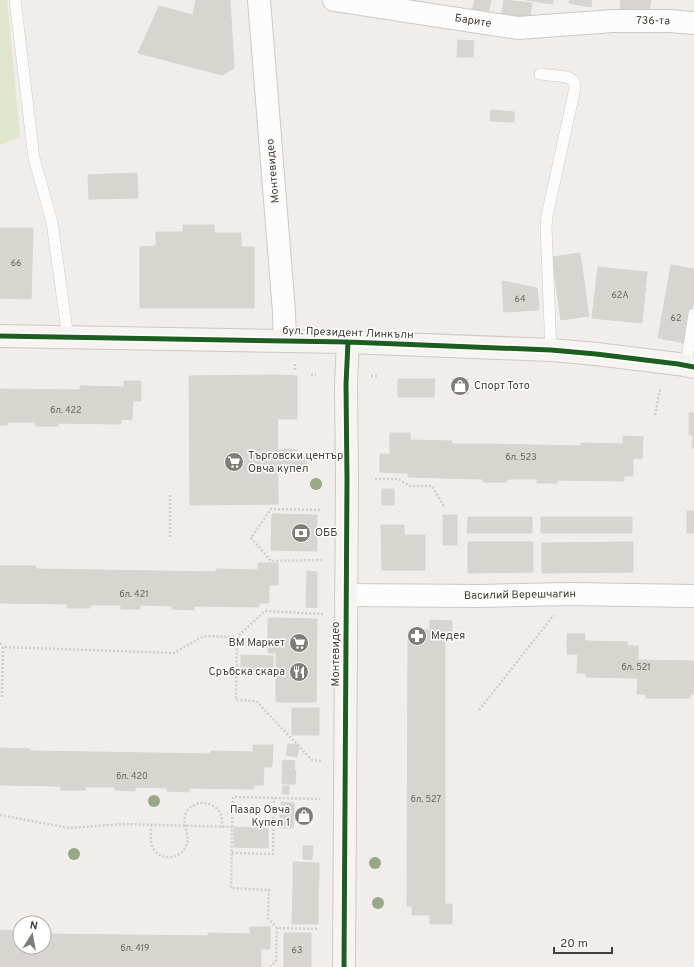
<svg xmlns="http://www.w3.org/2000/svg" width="694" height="967" font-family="Overpass,sans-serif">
<rect width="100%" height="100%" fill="#f0edea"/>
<path fill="#dfe6cd" d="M0,0H7L20,137L0,145Z"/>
<path fill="#d8d5d1" stroke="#d8d4d0" d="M196,0H230L234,68L222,75L138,53L159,6L193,15Z
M475,0H491L487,19L471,16Z
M504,0L532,3L529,22L501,17Z
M526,0H553V4Z
M570,0H592L591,7L569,3Z
M621,0H651L648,15L620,11Z
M458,40L474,41L473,57H457Z
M491,110L514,112V122L490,121Z
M137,173L138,198L89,199L88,175Z
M183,225H214V233H241V247H254V308H140V247L156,246V232H183Z
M0,228H33L31,299L0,298Z
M580,253L589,316L561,320L552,257Z
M671,265L694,269V299L686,343L658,338Z
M598,267L647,272L642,323L592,318Z
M502,281L537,288L539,310L504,312Z
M277,375L278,504L190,505L189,376Z
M277,375L297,376V419H278Z
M453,378L468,379V394H453Z
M398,379H435L434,397H398Z
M124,381H141V401H133L132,420L121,419V424L58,423V426H36L35,422H7V425H0V389L80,390V386L124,387Z
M689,413H694V448H692L693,435H689Z
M390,433H410V440L452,441V444H490L581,446V443L623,444V436L643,437L642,459L633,458V476H624V481L557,480V483H537V479H507V482H483V479L408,477V473H399V455H390Z
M286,449L298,450L297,457H307L306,473L278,472L279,450Z
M380,454L399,455V473L380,472Z
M382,489H394V505H382Z
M687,511H694V533H687Z
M272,514L317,515V551L271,550Z
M443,515H457V545H443Z
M468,517H532V533H467Z
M541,517H632V533H541Z
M381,525H404V570H382Z
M404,535H425V570H404Z
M468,542H533V572L468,573Z
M633,542V572L542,573V543Z
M258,563H278V585H269V603H259V607L194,606V610L172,609V606L140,605V609H121V605H90V608H67V604L0,603V566H36V569L216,572V569L258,570Z
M307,571L317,572V608L306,607Z
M268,618L317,619L316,702H276V653H268Z
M430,620L452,621V640H445V904H452V924H430V915H412V906H407L408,639H412V629L430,630Z
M567,634H585V641L627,642V646H638V660L694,661V694H690V698H646V694H637L638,678L586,677V673H577L578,654H567Z
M241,655L273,656V675H241Z
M292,708H319V735H292Z
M288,744L299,745L297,757L286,755Z
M253,745H273L272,767H264L263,785H254V789L189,788V792L167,791V788L135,787V791L115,790V787H85V790H61V786L0,785V748L30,749V751L211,754V751L253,752Z
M283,760L295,761L294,771L282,770Z
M283,770L296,771L295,784H282Z
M283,786H289V794H282Z
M281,802L294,803V818H280Z
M280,818H294L293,828H280Z
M234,827L268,828V848L234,847Z
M303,846H313L312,860L303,859Z
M293,862L319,863V878L293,877Z
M293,877L319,878L318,891L293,890Z
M293,890L318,891V924H292Z
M250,927H270V949H261V967H0V930L20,931V947H44V934L208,936V933L250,934Z
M284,933H311V967H284Z"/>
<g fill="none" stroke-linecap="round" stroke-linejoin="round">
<g stroke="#ccc9c6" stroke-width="12">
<path id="lane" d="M15,0L34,158L52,222L68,338
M540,74L567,77L574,81L575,88L547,216L546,228L551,350
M686,365L694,314"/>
</g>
<g stroke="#ccc9c6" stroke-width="24">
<path id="street" d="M259,0L284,312L285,341
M334,0L518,28L613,21H669L694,23
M346,595L479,596L571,594L694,596"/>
</g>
<g stroke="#cec9c2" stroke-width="24">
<path id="secondary" d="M0,336L348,342L551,350L596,354L678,364L694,367
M344,967L347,479L346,384L348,342"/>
</g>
<path stroke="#d0cecc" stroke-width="2.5" stroke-dasharray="2 2" stroke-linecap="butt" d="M295,364V371
M311,375H316
M371,376H378
M655,415L660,389
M375,479H398L410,486H432L445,508
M320,510L271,509L251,538L271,561L322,560
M170,537V493
M0,643L3,647
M2,697L3,647L174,653L204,636L237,637
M479,710L554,615
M321,761L312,760L256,701L236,700L237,637L265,611L323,614
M0,815L69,828L123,824L232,827L231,888L269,890L268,918L277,928L319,929
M151,825C151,831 150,840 152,846C158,861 180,861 186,846C191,836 181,824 186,813C193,799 215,800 221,815C222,818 222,823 222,827
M232,827L233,797L320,799
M232,853L273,854L274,798
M270,967L276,961L277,928"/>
<use href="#lane" stroke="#fdfcfc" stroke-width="11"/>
<use href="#street" stroke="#fdfcfc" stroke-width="22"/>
<use href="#secondary" stroke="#f5f4f0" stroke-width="22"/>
<g stroke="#fff" stroke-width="8">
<path id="cycleway" d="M0,336L348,342L551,350L596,354L678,364L694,367
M344,967L347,479L346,384L348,342"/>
</g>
<use href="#cycleway" stroke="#1b5e20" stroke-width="5"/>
</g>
<g fill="#96a885">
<circle cx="316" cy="484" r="6"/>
<circle cx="154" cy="801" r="6"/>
<circle cx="74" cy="854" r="6"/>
<circle cx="375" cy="863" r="6"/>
<circle cx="378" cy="903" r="6"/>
</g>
<defs>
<g id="shop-disc" transform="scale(1)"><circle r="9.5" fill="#807c76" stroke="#fff"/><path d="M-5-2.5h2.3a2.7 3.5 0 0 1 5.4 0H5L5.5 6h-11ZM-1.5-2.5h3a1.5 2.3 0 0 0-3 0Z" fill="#fff"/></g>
<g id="supermarket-disc" transform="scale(1)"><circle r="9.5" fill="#807c76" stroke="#fff"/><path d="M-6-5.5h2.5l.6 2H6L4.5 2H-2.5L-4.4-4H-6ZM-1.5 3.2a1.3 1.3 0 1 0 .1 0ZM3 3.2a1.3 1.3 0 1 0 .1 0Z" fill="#fff"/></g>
<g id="bank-disc" transform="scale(1)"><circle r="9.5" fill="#807c76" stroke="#fff"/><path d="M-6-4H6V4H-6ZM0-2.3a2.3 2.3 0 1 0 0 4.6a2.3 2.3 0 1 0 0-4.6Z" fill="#fff"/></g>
<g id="pharmacy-disc" transform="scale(1)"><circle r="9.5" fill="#807c76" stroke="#fff"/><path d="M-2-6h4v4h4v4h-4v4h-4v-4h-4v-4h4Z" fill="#fff"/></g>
<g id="restaurant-disc" transform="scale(1)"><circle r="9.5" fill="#807c76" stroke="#fff"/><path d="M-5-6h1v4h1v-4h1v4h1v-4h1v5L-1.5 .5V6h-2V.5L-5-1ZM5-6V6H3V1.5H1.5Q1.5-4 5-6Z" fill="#fff"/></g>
</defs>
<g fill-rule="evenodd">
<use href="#shop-disc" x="460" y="386"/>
<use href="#supermarket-disc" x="234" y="462"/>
<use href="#bank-disc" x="301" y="533"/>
<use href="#pharmacy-disc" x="417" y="636"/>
<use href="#supermarket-disc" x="299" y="643"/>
<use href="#restaurant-disc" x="299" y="672"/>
<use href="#shop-disc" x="304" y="816"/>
</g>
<g text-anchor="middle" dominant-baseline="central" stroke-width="3" stroke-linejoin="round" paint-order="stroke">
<g font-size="9" fill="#6a6660">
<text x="16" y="263">66</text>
<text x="620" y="295">62A</text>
<text x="520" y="299">64</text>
<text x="676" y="318">62</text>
<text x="66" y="410">бл. 422</text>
<text x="521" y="457">бл. 523</text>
<text x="134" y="594">бл. 421</text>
<text x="636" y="667">бл. 521</text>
<text x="132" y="776">бл. 420</text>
<text x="426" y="799">бл. 527</text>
<text x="135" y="948">бл. 419</text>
<text x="297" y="950">63</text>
</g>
<g font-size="11" fill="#443f38" stroke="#fff">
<text transform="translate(473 21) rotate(9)">Барите</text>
<text transform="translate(653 21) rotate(1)">736-та</text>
<text transform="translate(273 171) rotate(-95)">Монтевидео</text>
<text transform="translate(348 333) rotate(2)">бул. Президент Линкълн</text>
<text transform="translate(520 595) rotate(-1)">Василий Верешчагин</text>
<text transform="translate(336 654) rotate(-90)">Монтевидео</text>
</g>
<g font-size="11" fill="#443f38" stroke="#fff" text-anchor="start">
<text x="474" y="386">Спорт Тото</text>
<text x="248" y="456">Търговски център<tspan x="248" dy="13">Овча купел</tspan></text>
<text x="315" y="533">ОББ</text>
<text x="431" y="636">Медея</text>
<text x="285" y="643" text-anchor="end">ВМ Маркет</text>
<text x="285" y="672" text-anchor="end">Сръбска скара</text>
<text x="290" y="810" text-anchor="end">Пазар Овча<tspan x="290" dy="13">Купел 1</tspan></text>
</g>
</g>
<g transform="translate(32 935) rotate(11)"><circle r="19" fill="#ffffff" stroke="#b4b2af"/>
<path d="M0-3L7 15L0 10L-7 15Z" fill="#807c76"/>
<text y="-6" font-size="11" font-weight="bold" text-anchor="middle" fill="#443f38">N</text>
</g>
<path d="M554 947v6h58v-6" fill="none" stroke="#443f38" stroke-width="2"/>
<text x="560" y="947" font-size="12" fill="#443f38" stroke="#ffffff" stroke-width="3" paint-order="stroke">20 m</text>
</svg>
